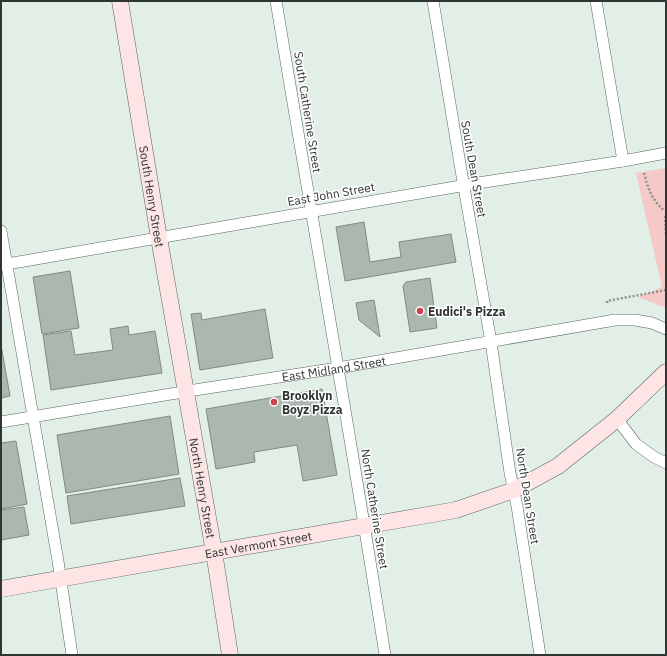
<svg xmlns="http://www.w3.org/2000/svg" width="667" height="656" font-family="'IBM Plex Sans',sans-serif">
<rect width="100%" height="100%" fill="#e1efe7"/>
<path fill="#f6c8c8" d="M666,168V308L638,297L662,287L636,173Z"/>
<path fill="#aab8b0" stroke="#7e8c85" d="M364,222L370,262L401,257L399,242L451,234L456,262L345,281L336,227Z
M70,271L79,328L42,334L33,277Z
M430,278L437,328L410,332L403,286L406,282Z
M374,300L380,337L359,320L356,303Z
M265,309L273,358L200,370L191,314L201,313L202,320Z
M128,326L129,335L155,331L162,373L51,390L43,335L71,331L75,355L113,350L110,329Z
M1,345L10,396L1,398Z
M322,389L337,475L303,481L297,445L254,452L255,462L216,469L206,409Z
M170,416L179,474L66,493L57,435Z
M16,441L27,504L1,509V443Z
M180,478L185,506L71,524L67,496Z
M24,507L29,535L1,540V510Z"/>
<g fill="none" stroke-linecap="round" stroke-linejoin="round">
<g stroke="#59665f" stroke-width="12">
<g id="street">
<path d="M276,1C312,219 351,437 385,655"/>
<path d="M433,1L461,170L491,342L510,473L517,506L540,655"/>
<path d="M596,1L623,161"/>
<path d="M1,231L58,561L72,655"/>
<path d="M1,265L478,183L623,161L666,153"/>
<path d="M617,419L636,444L654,457L666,463"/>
<path id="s1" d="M1,422L201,389L338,368L615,320H635L652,323L666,329"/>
</g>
</g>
<g stroke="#59665f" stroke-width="17">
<g id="secondary">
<path id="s2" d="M120,1L159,238L214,552L230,655"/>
<path id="s3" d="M1,589L456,510L514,490L558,466L617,419L666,372"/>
</g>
</g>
<path stroke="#8a948f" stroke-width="2.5" stroke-dasharray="2 2" stroke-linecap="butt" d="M644,173C648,188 652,201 665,211
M665,216L666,235
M607,303V301L666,290"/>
<use href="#street" stroke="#fff" stroke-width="11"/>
<use href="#secondary" stroke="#fde5e5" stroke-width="16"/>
</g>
<g fill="#d04050" stroke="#fff" stroke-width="1.5">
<circle cx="420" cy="311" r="4"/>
<circle cx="274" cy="402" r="4"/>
</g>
<g text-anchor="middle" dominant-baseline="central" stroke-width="3" stroke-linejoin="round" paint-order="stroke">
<g font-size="12" fill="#2f3532" stroke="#fff">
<text transform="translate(308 112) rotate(81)">South Catherine Street</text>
<text transform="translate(474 169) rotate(80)">South Dean Street</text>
<text transform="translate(331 194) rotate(-10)">East John Street</text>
<text stroke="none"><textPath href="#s2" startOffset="198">South Henry Street</textPath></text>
<text stroke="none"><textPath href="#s1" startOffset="337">East Midland Street</textPath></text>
<text stroke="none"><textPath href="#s2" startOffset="494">North Henry Street</textPath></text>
<text transform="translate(528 496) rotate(81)">North Dean Street</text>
<text transform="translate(375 509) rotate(81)">North Catherine Street</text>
<text stroke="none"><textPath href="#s3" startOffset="261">East Vermont Street</textPath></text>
</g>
<g font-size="12" font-weight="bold" fill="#2f3532" stroke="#fff" text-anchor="start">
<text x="428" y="311">Eudici's Pizza</text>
<text x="282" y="395">Brooklyn<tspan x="282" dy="14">Boyz Pizza</tspan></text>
</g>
</g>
<rect width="667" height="656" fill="none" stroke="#2f3532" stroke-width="4"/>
</svg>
